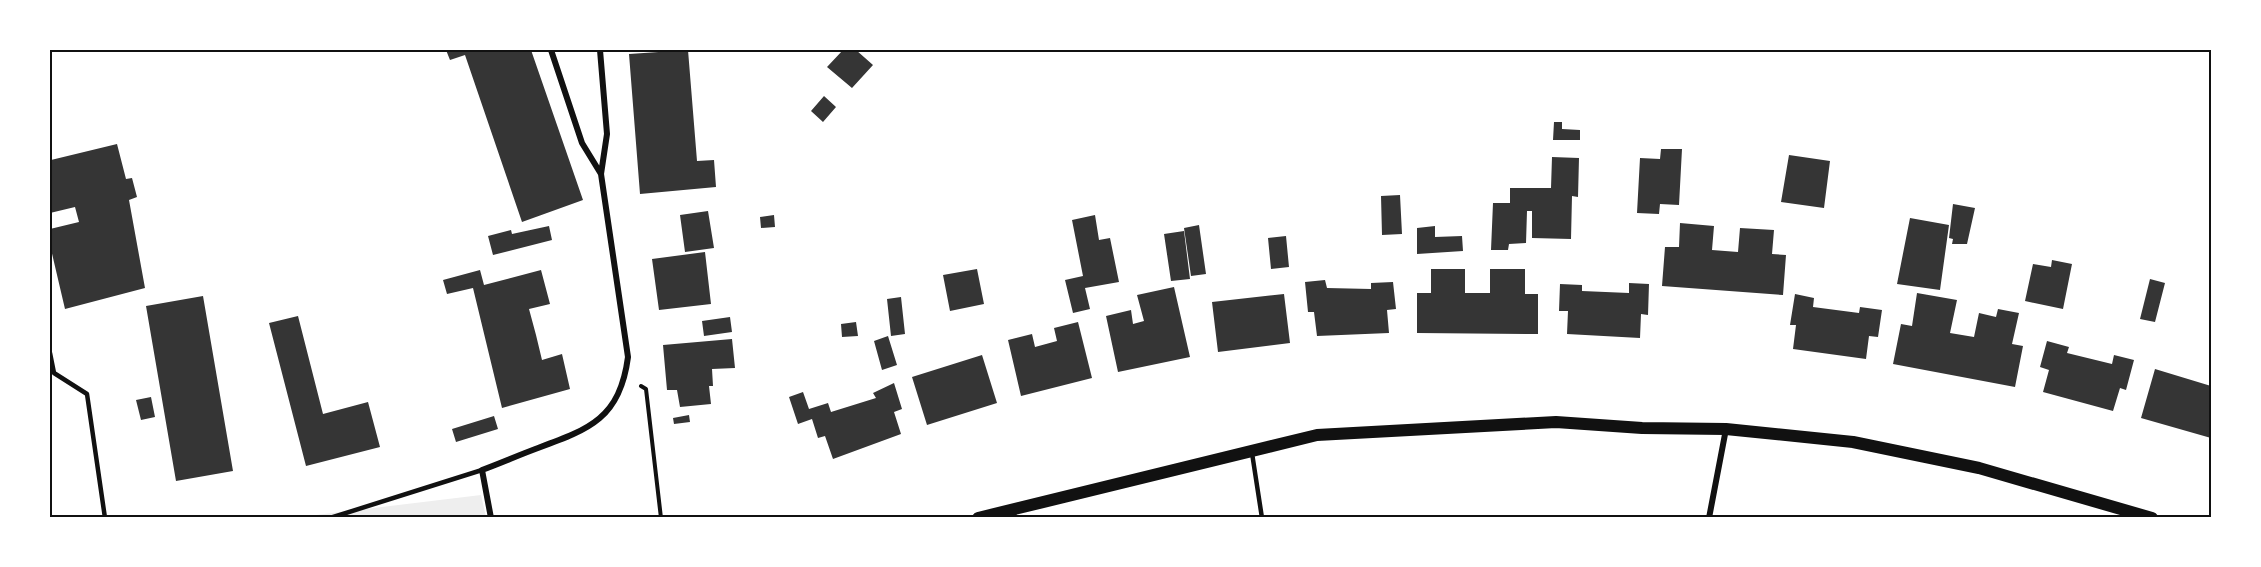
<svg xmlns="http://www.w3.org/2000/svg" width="2261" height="567" font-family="Raleway,sans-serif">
<rect width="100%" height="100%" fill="#fff"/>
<path fill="#eee" d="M481,495L486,517L291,518Z"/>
<path fill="#353535" d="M446,50H531L583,200L522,222L465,55L450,60Z
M688,50L697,161L714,160L716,187L640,194L629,54Z
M843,50H856L873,65L852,88L827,67Z
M824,96L836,107L823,122L811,111Z
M1554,122H1562V129L1580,130V140H1553Z
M117,144L126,179L132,178L137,197L129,200L145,288L65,309L50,245V229L79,222L75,207L50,213V155L51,160Z
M1661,149H1682L1679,205L1660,204L1659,214L1637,213L1640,158L1660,159Z
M1789,155L1830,161L1824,208L1781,202Z
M1552,157L1579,158L1578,197L1572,196L1571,239L1532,238V211H1527L1526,243L1509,244L1508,250H1491L1493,203H1510V188H1551Z
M1400,195L1402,234L1382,235L1381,196Z
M1953,204L1975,208L1967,244H1952L1953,239L1949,238Z
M708,211L714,248L685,252L680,215Z
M774,215L775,227L761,228L760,217Z
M1095,215L1099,240L1110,238L1119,282L1085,288L1090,309L1073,313L1065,280L1083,276L1072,220Z
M1910,218L1949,225L1940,290L1897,284Z
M1680,223L1714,226L1712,250L1738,252L1740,228L1774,230L1772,254L1786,255L1783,295L1662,286L1665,247H1679Z
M1199,225L1206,274L1191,276L1184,228Z
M549,226L552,240L493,255L488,236L511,230L512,234Z
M1435,226V237L1462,236L1463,251L1417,254V228Z
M1184,231L1190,279L1171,281L1164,234Z
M1286,236L1289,267L1271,269L1268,238Z
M705,252L711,304L659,310L652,259Z
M2052,260L2072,264L2063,309L2025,301L2033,264L2051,267Z
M977,269L984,304L950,311L943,275Z
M1431,269H1465V293H1490V269H1525V294H1538V334L1417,333V293H1431Z
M480,270L484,285L541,270L550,304L529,309L536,335L542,360L562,354L570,389L502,408L473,288L447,294L443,280Z
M2150,279L2165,283L2155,322L2140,319Z
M1325,280L1327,288L1371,289V283L1393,282L1396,309L1387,310L1389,333L1317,336L1314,312H1308L1305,282Z
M1629,283L1649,284L1648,315L1641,314L1640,338L1567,334L1568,311H1559L1560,284L1582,285V291L1629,293Z
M1174,287L1190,357L1118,372L1106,316L1131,310L1133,324L1144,321L1137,295Z
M1917,293L1957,300L1950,333L1974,337L1979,313L1996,317L1998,309L2019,313L2012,344L2023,346L2015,387L1893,364L1901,324L1912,326Z
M1284,294L1290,343L1218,352L1212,302Z
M1795,294L1814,298L1813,307L1859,313L1860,307L1882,310L1878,337L1869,336L1866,359L1793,349L1796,325H1790Z
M203,296L233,471L176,481L146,306Z
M901,297L905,334L891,336L887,299Z
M298,316L323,414L368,402L380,447L306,466L269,323Z
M730,317L732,332L704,336L702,321Z
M856,322L858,336L842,337L841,324Z
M1078,322L1092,378L1021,396L1008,340L1032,334L1035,347L1057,341L1054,328Z
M888,336L897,365L882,370L874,341Z
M732,339L735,368L712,369L713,386H709L711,404L680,407L677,390H667L663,345Z
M2047,341L2069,347L2067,353L2112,364L2114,355L2134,360L2126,390L2120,388L2113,411L2043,392L2049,370L2040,367Z
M982,355L997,403L927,425L912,377Z
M2155,369L2211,386V438L2141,418Z
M894,383L902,409L894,412L901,434L833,459L825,436L818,438L812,419L798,424L789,397L803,392L809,409L828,403L831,412L876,398L873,393Z
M151,397L155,417L141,420L136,400Z
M689,415L690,422L674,424L673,418Z
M494,416L498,429L456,442L452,429Z"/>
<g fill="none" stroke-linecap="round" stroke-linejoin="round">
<path stroke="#111" stroke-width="4" d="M641,386L646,389L661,518"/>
<path stroke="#111" stroke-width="4.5" d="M50,353L54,373L87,394L105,518
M1252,453L1262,518
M330,518L482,470"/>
<path stroke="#111" stroke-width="6" d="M551,50L582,143L601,174
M491,518L482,470C501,463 519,455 538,448C590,429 620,418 628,357L601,174L607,134L600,50
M1709,518L1726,429"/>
<path stroke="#111" stroke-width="12" d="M978,518L1317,435L1556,422L1642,428L1726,429L1853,442L1979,468L2152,518"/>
</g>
<rect width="2261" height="567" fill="none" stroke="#ffffff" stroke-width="102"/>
<rect x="51" y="51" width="2159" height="465" fill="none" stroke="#111" stroke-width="2"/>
</svg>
